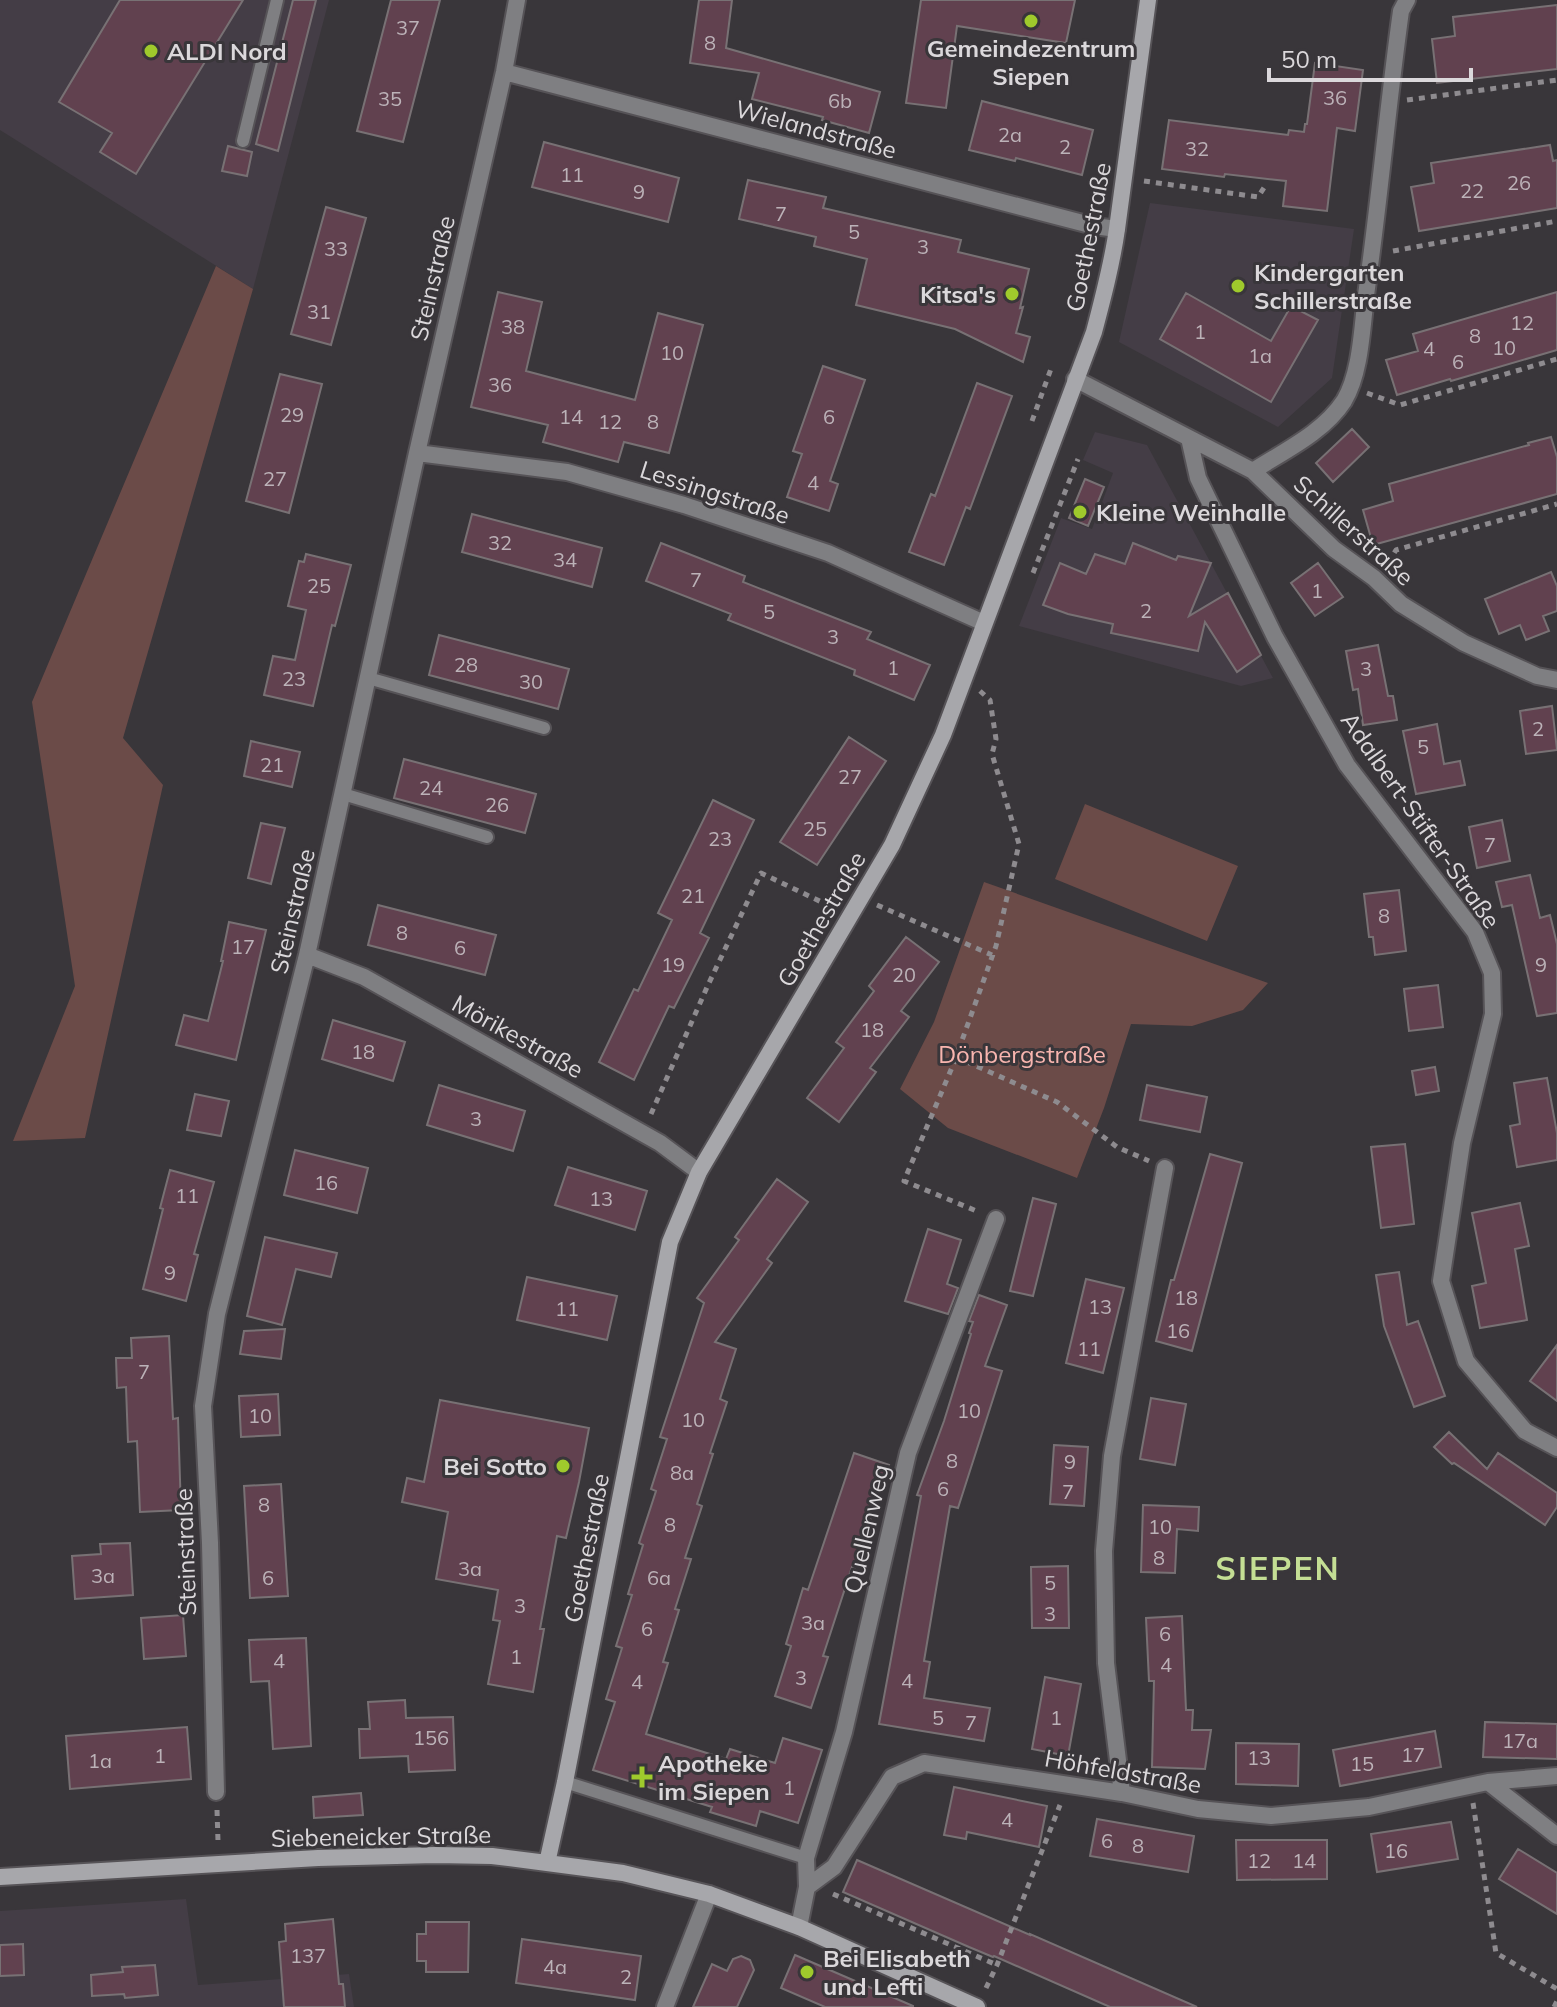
<svg xmlns="http://www.w3.org/2000/svg" width="1557" height="2007" font-family="Mulish,sans-serif">
<rect width="100%" height="100%" fill="#39363a"/>
<path fill="#443d46" d="M0,0H329L253,289L0,130Z
M1150,203L1354,229L1332,378L1278,427L1119,342Z
M1095,432L1147,445L1273,678L1241,686L1019,626L1061,518L1092,529L1113,473L1083,460Z
M186,1899L198,1985L349,1974L354,2007H0V1911Z"/>
<path fill="#6b4b48" d="M216,266L253,289L123,738L163,785L85,1138L13,1141L75,986L32,702Z
M1085,804L1238,866L1207,941L1055,879Z
M984,882L1268,983L1243,1010L1192,1026L1131,1024L1104,1108L1077,1178L948,1128L900,1089L934,1022Z"/>
<path fill="#61414f" stroke="#787174" stroke-width="2" d="M120,0H243L136,174L100,152L112,133L59,102Z
M293,0H316L278,151L256,144Z
M391,0H440L403,142L357,131Z
M699,0H732L726,48L880,92L869,133L822,120L823,117L752,99L759,73L690,63Z
M921,0H1075L1066,43L957,26L946,108L906,103Z
M1557,5V69L1437,83L1432,39L1455,36L1453,17Z
M1315,63L1363,70L1355,131L1337,128L1327,211L1283,206L1286,181L1225,174L1224,177L1162,169L1169,120L1288,135L1289,130L1304,132L1305,124H1307Z
M982,101L1093,130L1082,175L1016,158L1015,161L969,150Z
M544,142L679,178L668,222L532,187Z
M1550,145L1553,161L1557,160V208L1419,231L1411,187L1434,183L1431,163Z
M228,146L252,152L247,176L222,171Z
M748,180L826,197L823,208L961,240L958,252L1029,269L1020,308L1023,307L1016,333L1030,337L1023,362L955,329L856,305L867,259L814,246L816,237L739,219Z
M326,207L366,218L331,345L291,334Z
M498,292L542,302L526,371L635,400L658,313L703,325L669,453L624,442L618,462L543,442L548,425L471,407Z
M1557,292V350L1451,381L1450,379L1397,395L1386,360L1418,351L1413,334Z
M1186,293L1271,341L1291,306L1318,320L1271,402L1160,339Z
M823,366L865,380L830,481L838,484L829,511L787,497L802,454L793,451Z
M280,374L322,384L289,513L246,501Z
M977,383L1012,396L970,509L966,507L944,565L909,552L931,494L935,496Z
M1352,429L1369,447L1333,482L1316,463Z
M1551,437L1557,457V494L1373,545L1363,510L1393,501L1389,484L1529,445L1528,443Z
M1085,479L1104,487L1088,526L1069,518Z
M472,514L602,548L592,587L462,552Z
M661,543L745,576L743,582L871,632L867,639L930,665L914,700L854,675L855,670L728,620L731,614L646,581Z
M1133,543L1176,560L1178,556L1211,563L1189,616L1228,593L1261,655L1237,672L1205,622L1198,651L1111,633L1113,624L1068,614L1043,605L1060,563L1086,574L1095,554L1125,564Z
M306,554L351,565L335,626L332,625L313,706L264,695L273,656L295,660L306,610L288,606L299,561L304,562Z
M1318,563L1343,597L1315,616L1291,583Z
M1551,572L1557,586V611L1543,616L1549,631L1526,640L1520,625L1499,634L1485,599Z
M439,635L569,669L558,709L429,675Z
M1378,645L1388,696H1393L1397,720L1363,725L1358,689L1353,690L1346,651Z
M1552,706L1557,750L1526,754L1520,711Z
M1437,724L1444,764L1460,761L1465,785L1416,794L1403,731Z
M849,737L886,761L817,865L780,842Z
M251,741L300,752L292,787L244,776Z
M404,759L536,794L525,833L394,798Z
M713,800L754,820L700,933L709,938L674,1008L669,1006L634,1080L599,1062L634,989L638,991L672,920L658,913Z
M1502,820L1510,861L1477,868L1469,827Z
M261,823L285,828L271,884L248,878Z
M1530,875L1540,918L1550,915L1557,944V1013L1537,1016L1512,905L1502,907L1496,882Z
M1399,890L1406,951L1375,955L1373,937H1369L1364,894Z
M378,905L496,935L485,975L368,945Z
M229,922L266,930L236,1060L176,1045L184,1015L208,1021L223,961H221Z
M906,937L939,962L901,1011L909,1017L870,1068L876,1072L839,1122L807,1098L844,1048L836,1042L874,991L869,986Z
M1438,985L1443,1027L1409,1031L1404,989Z
M333,1020L405,1042L393,1081L322,1059Z
M1435,1067L1439,1091L1416,1095L1412,1071Z
M1547,1078L1557,1133V1160L1517,1167L1510,1126L1520,1124L1514,1083Z
M439,1085L525,1111L513,1151L427,1125Z
M1147,1085L1207,1097L1200,1132L1140,1120Z
M195,1094L229,1101L221,1136L187,1130Z
M1405,1144L1414,1224L1381,1228L1371,1147Z
M295,1150L368,1168L357,1213L284,1195Z
M1210,1154L1242,1163L1192,1351L1156,1341L1171,1280H1174Z
M568,1167L647,1191L635,1230L555,1205Z
M170,1170L214,1182L194,1254L198,1255L186,1301L143,1289L163,1209L160,1208Z
M777,1179L808,1202L767,1259L772,1263L715,1342L736,1349L720,1399L727,1402L710,1453L713,1454L697,1504L702,1506L685,1558L691,1559L675,1609L679,1610L663,1662L668,1663L646,1734L726,1759L730,1749L775,1763L783,1738L822,1750L798,1823L760,1811L756,1826L710,1812L712,1807L593,1770L615,1702L606,1699L622,1648L616,1646L632,1595L628,1594L643,1545L639,1543L656,1491L651,1489L667,1439L660,1437L704,1303L697,1298L739,1240L735,1237Z
M1033,1198L1056,1204L1033,1296L1010,1291Z
M1520,1203L1529,1246L1515,1249L1527,1320L1480,1328L1472,1286L1486,1283L1472,1213Z
M928,1229L961,1240L947,1284L958,1288L948,1314L905,1301Z
M265,1237L337,1253L331,1277L296,1269L282,1325L247,1316Z
M1399,1272L1407,1325L1418,1321L1445,1396L1414,1407L1384,1326L1376,1275Z
M527,1277L617,1296L607,1340L517,1320Z
M1086,1279L1124,1288L1103,1373L1066,1363Z
M979,1295L1007,1305L985,1366L1002,1371L958,1508L950,1506L924,1661L930,1662L924,1698L990,1708L984,1741L879,1724L921,1496L917,1495L944,1421L971,1334L969,1333L973,1322L969,1321Z
M285,1329L281,1359L240,1354L244,1331Z
M169,1336L173,1419L178,1418L181,1510L140,1512L137,1441L128,1442L126,1387L117,1388L116,1358H132L131,1338Z
M1557,1345V1401L1530,1381Z
M278,1394L280,1435L241,1437L239,1396Z
M1151,1398L1186,1404L1175,1465L1140,1459Z
M440,1400L589,1428L579,1482L566,1538L557,1536L540,1629H544L533,1692L488,1684L500,1621L493,1620L498,1590L436,1579L448,1512L402,1502L407,1478L424,1482Z
M1449,1432L1487,1469L1498,1453L1557,1493V1507L1545,1525L1454,1463L1452,1464L1434,1447Z
M1054,1445L1088,1447L1084,1506L1050,1504Z
M854,1453L889,1465L855,1568L852,1567L823,1656L828,1657L811,1708L775,1696L791,1646L786,1644L803,1588L808,1590Z
M281,1484L288,1596L250,1598L244,1486Z
M1143,1505L1199,1507L1198,1531L1177,1529L1175,1573L1141,1572Z
M130,1543L133,1595L75,1599L72,1556L101,1554L100,1544Z
M1068,1566L1069,1628H1032L1031,1567Z
M183,1615L186,1656L144,1659L141,1618Z
M1182,1616L1186,1710H1193L1192,1730H1211L1205,1769L1152,1767L1154,1681H1149L1146,1618Z
M306,1638L311,1746L273,1749L269,1681L251,1682L249,1640Z
M1045,1677L1081,1684L1068,1756L1032,1749Z
M405,1700L406,1718L453,1717L455,1770L409,1772L408,1756L360,1758L359,1729H370L368,1702Z
M1485,1722L1557,1724V1759L1483,1757Z
M187,1727L191,1779L70,1789L66,1736Z
M1435,1731L1441,1767L1340,1786L1333,1750Z
M1236,1743L1299,1744L1298,1786L1236,1784Z
M954,1787L1047,1806L1039,1847L967,1832L966,1839L944,1835Z
M361,1793L363,1815L314,1818L313,1797Z
M1097,1819L1194,1836L1188,1872L1090,1856Z
M1451,1822L1458,1859L1377,1872L1371,1834Z
M1236,1840H1327V1879L1237,1880Z
M1518,1849L1557,1873V1914L1499,1879Z
M857,1860L1030,1935V1934L1197,2007H1110L994,1956L993,1957L969,1947L843,1892Z
M333,1919L339,1984H343L345,2007H284L279,1942L286,1941L285,1924Z
M426,1922H469L468,1972H426V1961H417V1934H426Z
M522,1939L641,1956L635,2000L516,1983Z
M23,1944L24,1975L0,1976V1945Z
M795,1955L913,2006V2007H825L781,1988Z
M741,1956L750,1960L754,1970L737,2007H693L712,1964L727,1971L733,1959Z
M155,1965L158,1995L125,1998L124,1994L92,1996L91,1975L123,1972L122,1967Z"/>
<g fill="none" stroke-linecap="round" stroke-linejoin="round">
<g stroke="#565357" stroke-width="16">
<path id="lane" d="M243,141L277,0
M368,678L544,728
M343,794L487,837
M565,1782L806,1858"/>
</g>
<g stroke="#565357" stroke-width="20">
<path id="street" d="M504,72L1094,226L1117,229
M1075,379L1253,471L1334,549L1374,578L1401,604L1464,643L1537,676L1557,680
M1189,438L1198,478L1275,637L1347,765L1475,932L1492,973L1493,1014L1462,1143L1441,1281L1466,1361L1525,1431L1557,1448
M417,453L567,472L684,505L828,553L984,623
M1253,471C1284,451 1323,433 1344,401C1362,371 1362,322 1367,288C1380,196 1388,103 1401,11L1407,0
M307,955L364,977L660,1143L699,1172
M1488,1782L1557,1776
M216,1792L210,1543L203,1406L217,1314L307,955L417,453L504,72L517,0
M1122,1793L1106,1663L1104,1551L1112,1456L1165,1168
M807,1887L834,1867L892,1777L924,1763L1122,1793L1198,1809L1271,1816L1369,1807L1488,1782L1557,1836
M799,1927L807,1887L806,1858L844,1732L908,1453L996,1219
M665,2007L709,1894"/>
</g>
<g stroke="#565357" stroke-width="20">
<path id="secondary" d="M547,1863L565,1782L670,1242L699,1172L892,845L943,735L1094,332C1103,298 1112,264 1117,229L1148,0
M0,1877L318,1858L435,1855L492,1856L547,1863L623,1873L709,1894L799,1927L977,2007"/>
</g>
<path stroke="#8e8b8f" stroke-width="5" stroke-dasharray="6 6" stroke-linecap="butt" d="M1407,100L1557,80
M1144,181L1258,197L1267,183
M1393,251L1557,221
M1367,393L1400,405L1557,359
M1032,421L1052,366
M1388,563L1396,550L1557,504
M1033,573L1078,459
M980,691L990,700L996,739L992,754L1019,844L996,946L956,1057L1057,1102L1117,1147L1149,1161
M877,905L992,955
M956,1058L904,1181L979,1212
M651,1114L708,985L761,873L834,908
M1473,1803L1496,1953L1557,1989
M217,1810L218,1841
M833,1894L997,1965
M986,1988L997,1965L1060,1805
M1554,2007L1557,2001"/>
<use href="#lane" stroke="#7f7f82" stroke-width="12"/>
<use href="#street" stroke="#7f7f82" stroke-width="16"/>
<use href="#secondary" stroke="#a7a7ab" stroke-width="16"/>
</g>
<g fill="#9fca2c" stroke="#39363a" stroke-width="3">
<circle cx="1031" cy="21" r="8"/>
<circle cx="151" cy="51" r="8"/>
<circle cx="1238" cy="286" r="8"/>
<circle cx="1012" cy="294" r="8"/>
<circle cx="1080" cy="512" r="8"/>
<circle cx="563" cy="1466" r="8"/>
<path d="M638 1765h8v8h8v8h-8v8h-8v-8h-8v-8h8z"/>
<circle cx="807" cy="1972" r="8"/>
</g>
<g text-anchor="middle" dominant-baseline="central" stroke-width="6" stroke-linejoin="round" paint-order="stroke">
<g font-size="20" fill="#bcb2b8">
<text x="408" y="27">37</text>
<text x="710" y="42">8</text>
<text x="1335" y="97">36</text>
<text x="390" y="98">35</text>
<text x="840" y="100">6b</text>
<text x="1010" y="134">2a</text>
<text x="1065" y="146">2</text>
<text x="1197" y="148">32</text>
<text x="572" y="174">11</text>
<text x="1519" y="182">26</text>
<text x="1472" y="190">22</text>
<text x="639" y="191">9</text>
<text x="781" y="213">7</text>
<text x="854" y="231">5</text>
<text x="923" y="246">3</text>
<text x="336" y="248">33</text>
<text x="319" y="311">31</text>
<text x="1522" y="322">12</text>
<text x="513" y="326">38</text>
<text x="1200" y="331">1</text>
<text x="1475" y="335">8</text>
<text x="1504" y="347">10</text>
<text x="1429" y="348">4</text>
<text x="672" y="352">10</text>
<text x="1260" y="355">1a</text>
<text x="1458" y="361">6</text>
<text x="500" y="384">36</text>
<text x="292" y="414">29</text>
<text x="571" y="416">14</text>
<text x="829" y="416">6</text>
<text x="610" y="421">12</text>
<text x="653" y="421">8</text>
<text x="275" y="478">27</text>
<text x="813" y="482">4</text>
<text x="500" y="542">32</text>
<text x="565" y="559">34</text>
<text x="696" y="579">7</text>
<text x="319" y="585">25</text>
<text x="1317" y="590">1</text>
<text x="1146" y="610">2</text>
<text x="769" y="611">5</text>
<text x="833" y="636">3</text>
<text x="466" y="664">28</text>
<text x="893" y="667">1</text>
<text x="1366" y="668">3</text>
<text x="294" y="678">23</text>
<text x="531" y="681">30</text>
<text x="1538" y="728">2</text>
<text x="1423" y="746">5</text>
<text x="272" y="764">21</text>
<text x="850" y="776">27</text>
<text x="431" y="787">24</text>
<text x="497" y="804">26</text>
<text x="815" y="828">25</text>
<text x="720" y="838">23</text>
<text x="1490" y="844">7</text>
<text x="693" y="895">21</text>
<text x="1384" y="915">8</text>
<text x="402" y="932">8</text>
<text x="243" y="946">17</text>
<text x="460" y="947">6</text>
<text x="673" y="964">19</text>
<text x="1541" y="964">9</text>
<text x="904" y="974">20</text>
<text x="872" y="1029">18</text>
<text x="363" y="1051">18</text>
<text x="476" y="1118">3</text>
<text x="326" y="1182">16</text>
<text x="187" y="1195">11</text>
<text x="601" y="1198">13</text>
<text x="170" y="1272">9</text>
<text x="1186" y="1297">18</text>
<text x="1100" y="1306">13</text>
<text x="567" y="1308">11</text>
<text x="1178" y="1330">16</text>
<text x="1089" y="1348">11</text>
<text x="144" y="1371">7</text>
<text x="969" y="1410">10</text>
<text x="260" y="1415">10</text>
<text x="693" y="1419">10</text>
<text x="952" y="1460">8</text>
<text x="1070" y="1461">9</text>
<text x="682" y="1472">8a</text>
<text x="943" y="1488">6</text>
<text x="1068" y="1491">7</text>
<text x="264" y="1504">8</text>
<text x="670" y="1524">8</text>
<text x="1160" y="1526">10</text>
<text x="1159" y="1557">8</text>
<text x="470" y="1568">3a</text>
<text x="103" y="1575">3a</text>
<text x="268" y="1577">6</text>
<text x="659" y="1577">6a</text>
<text x="1050" y="1582">5</text>
<text x="520" y="1605">3</text>
<text x="1050" y="1613">3</text>
<text x="813" y="1622">3a</text>
<text x="647" y="1628">6</text>
<text x="1165" y="1633">6</text>
<text x="516" y="1656">1</text>
<text x="279" y="1660">4</text>
<text x="1166" y="1664">4</text>
<text x="801" y="1677">3</text>
<text x="907" y="1680">4</text>
<text x="637" y="1681">4</text>
<text x="938" y="1717">5</text>
<text x="1056" y="1717">1</text>
<text x="971" y="1722">7</text>
<text x="431" y="1737">156</text>
<text x="1520" y="1740">17a</text>
<text x="1413" y="1754">17</text>
<text x="160" y="1755">1</text>
<text x="1259" y="1757">13</text>
<text x="100" y="1760">1a</text>
<text x="1362" y="1763">15</text>
<text x="789" y="1787">1</text>
<text x="1007" y="1819">4</text>
<text x="1107" y="1840">6</text>
<text x="1138" y="1845">8</text>
<text x="1396" y="1850">16</text>
<text x="1259" y="1860">12</text>
<text x="1304" y="1860">14</text>
<text x="308" y="1955">137</text>
<text x="555" y="1966">4a</text>
<text x="626" y="1976">2</text>
</g>
<g font-size="24" font-weight="bold" fill="#dbd8db" stroke="#39363a" text-anchor="start">
<text x="1031" y="48" text-anchor="middle">Gemeindezentrum<tspan x="1031" dy="28">Siepen</tspan></text>
<text x="167" y="51">ALDI Nord</text>
<text x="1254" y="272">Kindergarten<tspan x="1254" dy="28">Schillerstraße</tspan></text>
<text x="996" y="294" text-anchor="end">Kitsa's</text>
<text x="1096" y="512">Kleine Weinhalle</text>
<text x="547" y="1466" text-anchor="end">Bei Sotto</text>
<text x="658" y="1763">Apotheke<tspan x="658" dy="28">im Siepen</tspan></text>
<text x="823" y="1958">Bei Elisabeth<tspan x="823" dy="28">und Lefti</tspan></text>
</g>
<g font-size="24" fill="#dbd8db" stroke="#39363a">
<text transform="translate(816 129) rotate(15)">Wielandstraße</text>
<text transform="translate(1088 237) rotate(-79)">Goethestraße</text>
<text transform="translate(432 278) rotate(-77)">Steinstraße</text>
<text transform="translate(715 492) rotate(18)">Lessingstraße</text>
<text transform="translate(1354 530) rotate(42)">Schillerstraße</text>
<text transform="translate(1421 820) rotate(55)">Adalbert-Stifter-Straße</text>
<text transform="translate(292 911) rotate(-77)">Steinstraße</text>
<text transform="translate(821 919) rotate(-60)">Goethestraße</text>
<text transform="translate(518 1036) rotate(29)">Mörikestraße</text>
<text transform="translate(866 1529) rotate(-77)">Quellenweg</text>
<text transform="translate(586 1548) rotate(-79)">Goethestraße</text>
<text transform="translate(185 1552) rotate(-92)">Steinstraße</text>
<text transform="translate(1123 1771) rotate(10)">Höhfeldstraße</text>
<text transform="translate(381 1836) rotate(-1)">Siebeneicker Straße</text>
</g>
<g font-size="24" fill="#f8b5af" stroke="#39363a">
<text x="1022" y="1054">Dönbergstraße</text>
</g>
<g font-size="32" font-weight="bold" letter-spacing="2" fill="#c4de94" stroke="#39363a">
<text x="1278" y="1568">SIEPEN</text>
</g>
</g>
<path d="M1269 68v12h202v-12" fill="none" stroke="#dbd8db" stroke-width="4"/>
<text x="1281" y="68" font-size="24" fill="#dbd8db" stroke="#39363a" stroke-width="6" paint-order="stroke">50 m</text>
</svg>
